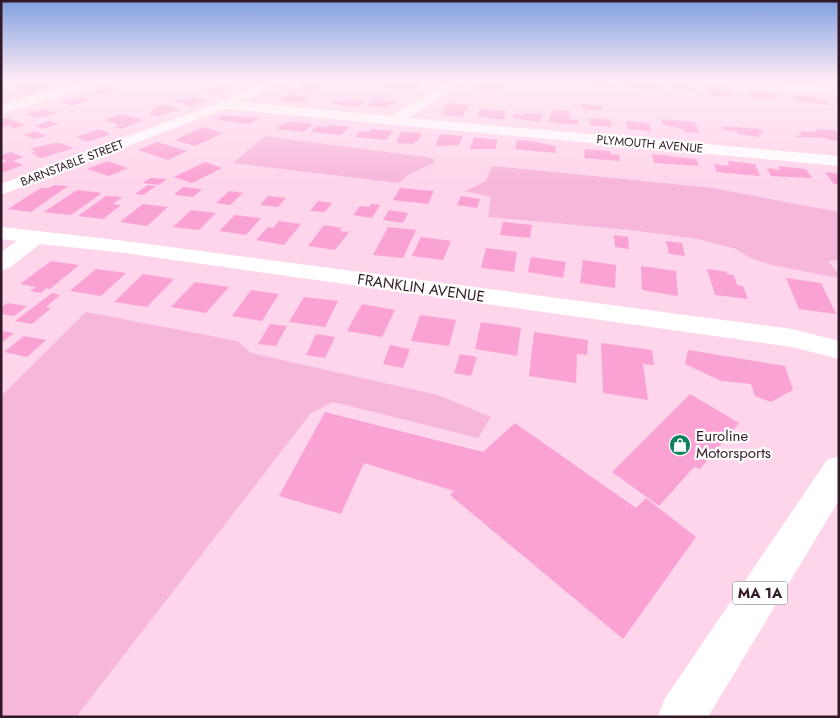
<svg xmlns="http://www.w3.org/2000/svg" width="840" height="718" font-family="Jost,sans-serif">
<rect width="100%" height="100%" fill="#ffd5eb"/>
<path fill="#f7b7da" d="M265,136L433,158L434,163L409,174L399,183L233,163Z
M492,166L712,188L839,212V260L828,261L839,275V278L771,265L750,258L736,249L698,239L630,230L488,217L491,197L465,191L486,181Z
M86,312L237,341L251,353L438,395L491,417L478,438L333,402L311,413L76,717H1V396Z"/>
<path fill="#fba2d4" d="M130,80H148L149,81L133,86L123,83Z
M484,80H498L509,82L494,92L475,89L489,82Z
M580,80H610V87L579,85Z
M33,82L48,86L23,93L16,90L22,89L16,87Z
M309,82L325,85L312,94L296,91L302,88L298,87Z
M396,82L406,84L410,82L423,85L410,92L389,86Z
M634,82L657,84V90L627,86L628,84H634Z
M672,84L696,87L697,92L672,90Z
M220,86L233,88L215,96L198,92L207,91Z
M109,87L122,91L104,95L92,91Z
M708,88L730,91L732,97L709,95Z
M749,91L775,94L777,99H751Z
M287,94L308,97L299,103L278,100Z
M792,95L814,97L816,99L827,100L830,105L796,101Z
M82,97L91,100L72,106L61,102Z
M194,97L207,100L191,106L172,101Z
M374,97L385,98L383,101L396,102L394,105L390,104L387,108L368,106Z
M347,99L365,100L359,107L332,104L336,101H344Z
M448,103L469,105L462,117L441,115Z
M163,104L180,109L158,117L149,114L154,113L150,111L158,108L154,107Z
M581,104L602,106V111L581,109Z
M44,109L57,113L37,118L26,114Z
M480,109L506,111L504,119H497L477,116Z
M552,110L570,111L569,119L578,120V125L549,122Z
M522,113L542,114L540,122L513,118L514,114L521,115Z
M121,114L144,120L121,129L114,127L119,125L104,120Z
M221,116H233L260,118L249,124L216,120Z
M1,118H7L25,125L15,128L9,126L1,128Z
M590,118L611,120L612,127L590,125Z
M661,119L695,122L699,133L684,132L683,129L663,125Z
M49,121L59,124L44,129L35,126Z
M292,121L313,124L304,132L276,129L283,123H290Z
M626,121L649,123L651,131L627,129Z
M328,125L349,127L341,135L311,132L316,126L326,127Z
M722,126L761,129L763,134L758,133L760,137L738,134L737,131L723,130Z
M203,127L223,133L195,146L175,140Z
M99,129L111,134L87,142L76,137Z
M372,129L393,131L386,140L355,137L360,131L370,132Z
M814,129L835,130L839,135V141L828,140L827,138L796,137L795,135L802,136L799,131L816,132Z
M35,131L46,136L35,139L24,135Z
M401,132L422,133L418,141H415L414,144L396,143Z
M440,134L463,136L459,145L435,146Z
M474,137L498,140L495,149H470Z
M526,140L556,146L555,153L515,149L517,141Z
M157,142L187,151L168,160L138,150Z
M54,143H61L74,148L41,158L31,153L36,151L30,149Z
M585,149L610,151L611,154L619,155L620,161L584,158Z
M11,152L23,157L13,161L23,165L1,173V163L7,161L1,158V155Z
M652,154L696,159L699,166L654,163Z
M107,161L128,168L109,176L87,169Z
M728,161L755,164L760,176L717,172L714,164L729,166Z
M205,162L222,168L192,183L174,177Z
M778,166L806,169L812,178L771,176L767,168L780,170Z
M825,172L839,174V185L834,184Z
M150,178L167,179L159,185L143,183Z
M54,185L68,186L31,212L8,209L41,188H49Z
M148,185L156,186L143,195L135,194Z
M183,187L202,189L193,197L174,195Z
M400,188L434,191L428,204L393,200Z
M77,190L102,193L71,215L44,212Z
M229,191L243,193L230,205L216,203Z
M106,196L122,197L113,204L121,205L103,219L78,216Z
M268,196L286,198L278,207L260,205Z
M461,196L480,199L477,208L457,205Z
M318,201L332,203L325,212L310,211Z
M143,204L168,207L147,226L120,222Z
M371,204L380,205L372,218L353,215L360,206L369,207Z
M191,210L216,213L199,230L173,227Z
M389,210L408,213L403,223L383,220Z
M235,215L261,218L246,235L219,231Z
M279,221L301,224L284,245L256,240L268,227L273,228Z
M503,222L532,225L530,238L500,235Z
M324,225L342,228L340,231L349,232L335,250L308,246Z
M388,227L416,230L403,258L373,255Z
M614,235L628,237L629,249L615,247Z
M421,237L451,241L443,260L412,256Z
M666,241L682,243L685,256L669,254Z
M486,248L517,252L514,272L481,268Z
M531,257L566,262L563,278L528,272Z
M583,260L616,265L615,288L580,283Z
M51,261L79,265L50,289L46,288L41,293L30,291L36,287L20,284Z
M641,266L676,271L678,296L642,290Z
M96,269L126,273L101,296L70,291Z
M707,269L727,272V274L734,275L737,285L743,286L748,299L715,295Z
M143,274L174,279L147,307L114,302Z
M786,278L821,283L836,314L799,309Z
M195,282L229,287L206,313L171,307Z
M251,290L279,294L262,321L232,316Z
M52,293L60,295L46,307L51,308L32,324L15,321Z
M304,297L338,301L325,327L289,322Z
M8,303L27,306L14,316L1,314V307Z
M362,304L395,310L382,337L347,331Z
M420,315L456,320L449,346L411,341Z
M481,322L521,328L517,356L475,349Z
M270,324L287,326L276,346L258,344Z
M1,331L14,333L1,343Z
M534,332L588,340L587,355L577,354L576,383L529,376Z
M316,334L335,337L325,358L306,355Z
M24,336L46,340L27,357L4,352Z
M601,343L652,350L654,365L643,364L648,400L603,393Z
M390,345L410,349L403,368L383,364Z
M688,350L785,366L793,390L771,402L755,396L751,384L721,381L685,364Z
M460,354L477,357L471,376L454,373Z
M690,394L739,423L700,469L694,467L659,506L612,472Z
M325,412L483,452L515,423L636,508L646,498L696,537L623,639L450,495L454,491L364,463L341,514L279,496Z"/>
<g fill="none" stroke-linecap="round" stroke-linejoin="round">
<path fill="#fff" fill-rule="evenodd" d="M86,80H107L105,83L1,114V105Z
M270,80H288L240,102L391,116L450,80H465L409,118L839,156V166L224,109L1,195V184L217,103Z
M701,80H758L839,87V95L707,84Z
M1,227L117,240L792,329L839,341V359L792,347L117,252L40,244L9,268L1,270V252L17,241L1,239Z"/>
<path fill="#fff" fill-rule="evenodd" d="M839,456V500L708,717H658L664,700L827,460Z"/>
</g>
<linearGradient id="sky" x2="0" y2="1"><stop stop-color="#81a0e0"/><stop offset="0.44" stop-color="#ffecf6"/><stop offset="1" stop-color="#ffecf6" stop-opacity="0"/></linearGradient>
<rect width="840" height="181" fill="url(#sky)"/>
<defs>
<g id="shop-disc" transform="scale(1.125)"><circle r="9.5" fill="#10815f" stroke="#fff"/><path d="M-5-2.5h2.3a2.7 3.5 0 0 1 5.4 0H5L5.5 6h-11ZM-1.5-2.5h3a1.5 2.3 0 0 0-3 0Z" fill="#fff"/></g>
</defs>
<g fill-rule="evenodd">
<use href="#shop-disc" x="680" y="445"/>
</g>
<g text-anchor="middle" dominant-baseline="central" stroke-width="4.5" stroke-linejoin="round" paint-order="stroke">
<g font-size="12" fill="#321927" stroke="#fff">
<text transform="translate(650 144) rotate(5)">PLYMOUTH AVENUE</text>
<text transform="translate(72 163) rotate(-21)">BARNSTABLE STREET</text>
</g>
<rect fill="#fff" stroke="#705e68" stroke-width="1" x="732.5" y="581.5" width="55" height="23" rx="4"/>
<g font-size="14" font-weight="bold" fill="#321927">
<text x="760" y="593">MA 1A</text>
</g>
<g font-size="15" fill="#321927" stroke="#fff">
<text transform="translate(421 288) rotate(8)">FRANKLIN AVENUE</text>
</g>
<g font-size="15" fill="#321927" stroke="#fff" text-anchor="start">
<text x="696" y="436">Euroline<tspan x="696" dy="17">Motorsports</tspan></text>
</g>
</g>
<rect width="840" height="718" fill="none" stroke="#321927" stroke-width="5"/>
</svg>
